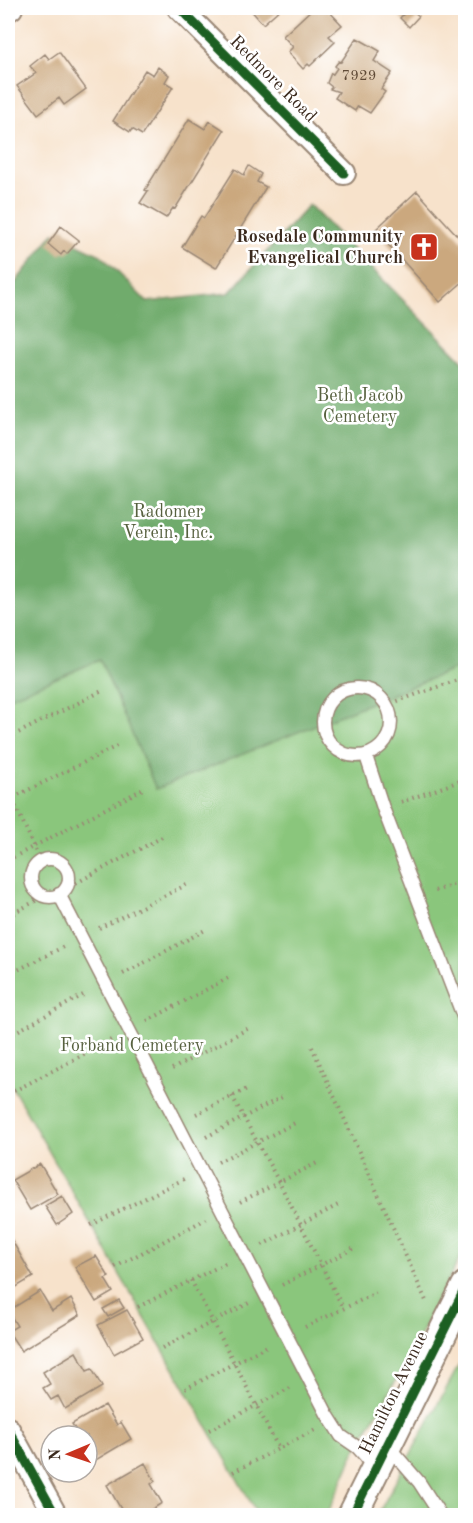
<svg xmlns="http://www.w3.org/2000/svg" width="473" height="1523" font-family="'Old Standard TT',serif">
<rect width="100%" height="100%" fill="#fff"/>
<filter id="ink" filterUnits="userSpaceOnUse"><feTurbulence type="fractalNoise" baseFrequency=".0167" numOctaves="2"/><feDisplacementMap in="SourceGraphic" scale="12" xChannelSelector="R" yChannelSelector="G"/><feConvolveMatrix kernelMatrix="1 2 1 2 8 2 1 2 1" color-interpolation-filters="sRGB"/></filter>
<filter id="wash" filterUnits="userSpaceOnUse"><feTurbulence type="fractalNoise" baseFrequency=".008" numOctaves="4" result="noise"/><feDisplacementMap in="SourceGraphic" scale="24" xChannelSelector="R" yChannelSelector="G"/><feGaussianBlur stdDeviation="1.35" result="paint"/><feColorMatrix in="noise" values="0 0 0 0 0 0 0 0 0 0 0 0 0 0 0 0 0 1.4 0 .05"/><feComposite in="paint" operator="in"/></filter>
<g filter="url(#wash)">
<rect width="100%" height="100%" fill="#f7e2cb"/>
<path fill="#8ac67c" stroke="#62784d" stroke-width="1.5" d="M309,205L465,363V1249L432,1310L407,1362L357,1447L327,1515H258L8,1080V543Z
M465,1354V1515L377,1516Z"/>
<path fill="#6fab6c" stroke="#556a45" stroke-width="1.5" d="M309,205L465,363V665L156,789L100,660L8,698V292L54,233L101,255L147,302L229,293Z"/>
<g id="blocks">
<path fill="#cba87e" d="M249,8H281L263,24Z
M313,8H326L342,25L329,36L335,42L310,66L308,64L303,69L288,52L293,47L283,36Z
M409,8L419,16L409,27L400,18Z
M357,38L380,51L374,61L392,73L381,89L385,92L370,113L358,106L355,111L335,98L339,92L330,89L332,87L327,83L331,73L333,74L337,68L335,66L339,61L341,62Z
M59,52L86,89L64,105L59,98L38,114L17,86L36,73L30,66L45,54L49,59Z
M158,67L169,75L165,82L173,87L142,135L132,129L130,132L113,121L145,70L153,75Z
M189,119L205,129L210,121L224,130L175,209L173,208L166,218L140,203L148,191L145,190Z
M249,166L261,174L257,182L266,187L216,268L182,247L201,216L204,218L235,169L244,175Z
M417,191L466,245V279L440,302L375,230Z
M61,226L79,240L67,254L64,251L61,255L48,244Z
M40,1164L58,1194L30,1210L12,1180Z
M62,1196L73,1214L57,1225L45,1206Z
M11,1239L33,1277L8,1292V1241Z
M96,1256L109,1277L105,1279L113,1292L96,1302L75,1267Z
M40,1291L52,1311L71,1299L80,1315L21,1351L8,1331L17,1326L8,1311Z
M119,1300L124,1308L108,1317L103,1309Z
M127,1310L143,1338L114,1354L98,1325Z
M76,1352L87,1371L92,1369L102,1387L65,1409L58,1396L51,1400L43,1388L50,1384L43,1372Z
M105,1405L117,1425L121,1422L131,1439L94,1461L87,1450V1436H79L72,1424Z
M145,1463L155,1481L151,1484L162,1503L141,1516H125L107,1485Z"/>
</g>
</g>
<g filter="url(#ink)">
<use href="#blocks" fill-opacity="0" stroke="#998674" stroke-width="1.5"/>
<g fill="none" stroke-linecap="round" stroke-linejoin="round">
<g stroke="#998674" stroke-width="15">
<path id="service" d="M323 722a34 34 0 1 1 68 0a34 34 0 1 1-68 0Z
M366,756L383,808L466,1024
M31 878a19 19 0 1 1 38 0a19 19 0 1 1-38 0Z
M59,894L327,1414L341,1436L357,1447L376,1468
M387,1445L419,1482L441,1516"/>
</g>
<g stroke="#998674" stroke-width="26">
<path id="minor" d="M179,8L344,173
M8,10L11,8
M8,1429L56,1516"/>
</g>
<g stroke="#998674" stroke-width="32">
<path id="tertiary" d="M352,1516L466,1286"/>
</g>
<path stroke="#998674" stroke-width="4" stroke-dasharray="1.5 4.5" stroke-linecap="butt" d="M386,705L466,677
M8,738L102,691
M8,790L41,861
M8,800L119,745
M401,802L466,779
M8,860L145,788
M76,883L166,835
M435,891L466,880
M8,916L41,898
M99,928L188,884
M123,974L207,929
M8,975L63,947
M147,1021L230,977
M8,1036L87,993
M312,1047L427,1303
M172,1069L251,1027
M14,1091L111,1040
M232,1096L279,1182L343,1308
M196,1114L249,1088
M206,1137L282,1097
M218,1162L295,1123
M240,1202L319,1162
M91,1225L184,1179
M262,1245L338,1205
M115,1267L206,1219
M191,1280L279,1449
M282,1285L356,1247
M138,1307L228,1262
M305,1327L376,1293
M162,1348L249,1303
M185,1389L269,1345
M209,1430L290,1388
M233,1472L315,1430"/>
<use href="#service" stroke="#fff" stroke-width="12"/>
<use href="#minor" stroke="#fff" stroke-width="22"/>
<use href="#tertiary" stroke="#fff" stroke-width="28"/>
<g stroke="#fff" stroke-width="13">
<path id="cycleway" d="M179,8L344,173
M8,1429L56,1516
M352,1516L466,1286"/>
</g>
<use href="#cycleway" stroke="#1b5e20" stroke-width="9"/>
</g>
</g>
<defs>
<g id="church-square" transform="scale(1.5)"><rect x="-9" y="-9" width="18" height="18" rx="4" fill="#c8321e" stroke="#fff"/><path d="M-1.2-6h2.4v3.5h3.3v2.4h-3.3V6h-2.4V-.1h-3.3v-2.4h3.3Z" fill="#fff"/></g>
</defs>
<g fill-rule="evenodd">
<use href="#church-square" x="424" y="247"/>
</g>
<g text-anchor="middle" dominant-baseline="central" stroke-width="5" stroke-linejoin="round" paint-order="stroke">
<g font-size="15" fill="#5f4a36">
<text x="359" y="76">7929</text>
</g>
<g font-size="18" fill="#3b2a1e" stroke="#fff">
<text transform="translate(273 79) rotate(45)">Redmore Road</text>
<text transform="translate(394 1393) rotate(-64)">Hamilton Avenue</text>
</g>
<g font-size="18" font-weight="bold" fill="#3b2a1e" stroke="#fff" text-anchor="end">
<text x="403" y="237">Rosedale Community<tspan x="403" dy="21">Evangelical Church</tspan></text>
</g>
<g font-size="18" fill="#57613f" stroke="#fff">
<text x="360" y="396">Beth Jacob<tspan x="360" dy="21">Cemetery</tspan></text>
<text x="168" y="512">Radomer<tspan x="168" dy="21">Verein, Inc.</tspan></text>
<text x="132" y="1046">Forband Cemetery</text>
</g>
</g>
<rect width="473" height="1523" fill="none" stroke="#fff" stroke-width="30"/>
<g transform="translate(69 1454) rotate(268)"><circle r="28" fill="#ffffff" stroke="#b1aaa5" stroke-width="1.5"/>
<path d="M0-4.5L10 22L0 15L-10 22Z" fill="#c8321e"/>
<text y="-9" font-size="16" font-weight="bold" text-anchor="middle" fill="#3b2a1e">N</text>
</g>
</svg>
